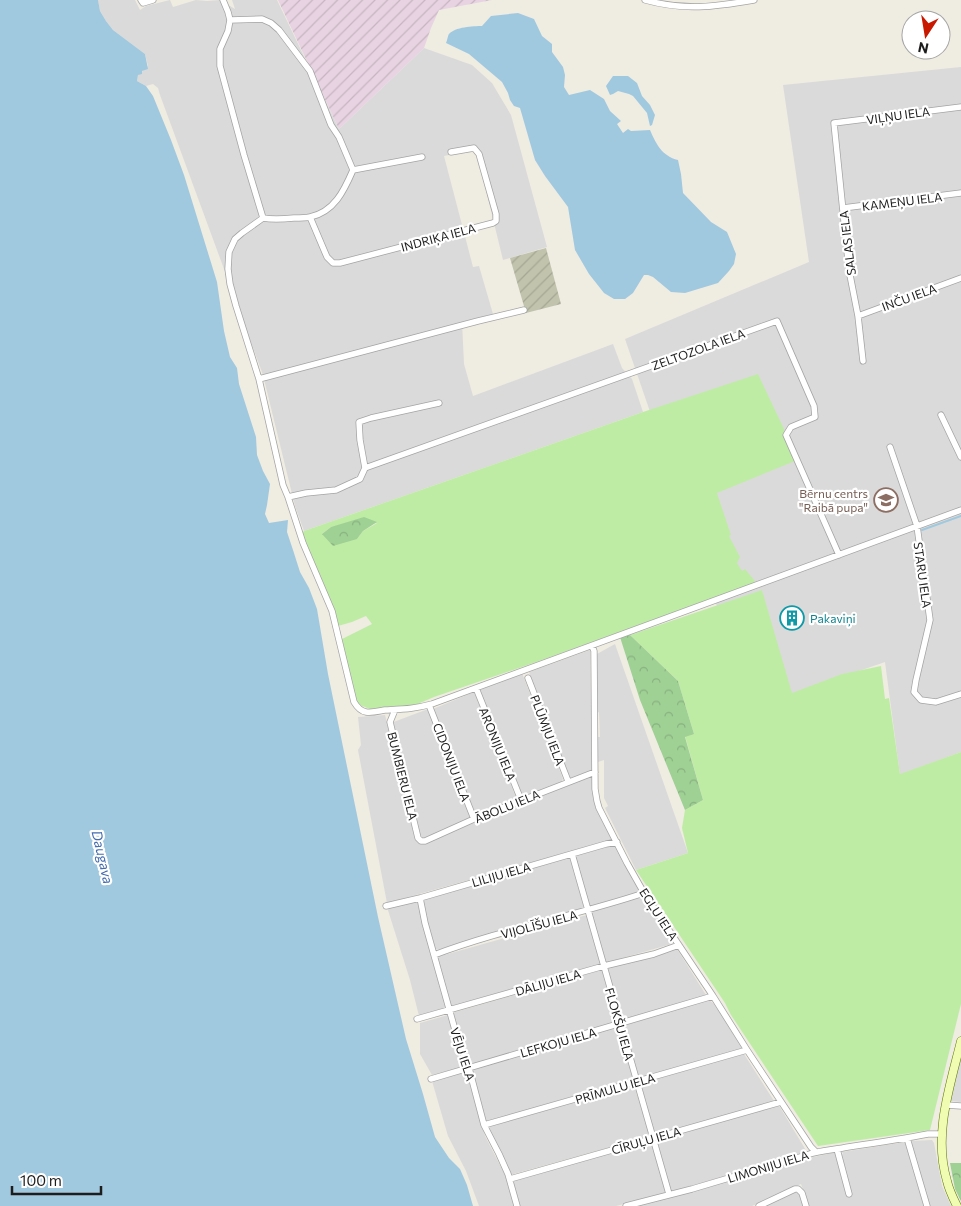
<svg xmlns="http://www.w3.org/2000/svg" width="961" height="1206" font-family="Commissioner,sans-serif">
<defs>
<pattern id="industrial-furrows" width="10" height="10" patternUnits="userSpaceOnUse" patternTransform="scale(1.25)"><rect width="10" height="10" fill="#e8d3e2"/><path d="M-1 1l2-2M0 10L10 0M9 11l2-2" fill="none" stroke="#c7b5c1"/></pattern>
<pattern id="construction-furrows" width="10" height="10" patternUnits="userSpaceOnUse" patternTransform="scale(1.25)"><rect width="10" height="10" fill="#c1c3ad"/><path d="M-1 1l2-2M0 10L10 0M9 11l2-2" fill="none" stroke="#a5a794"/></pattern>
<pattern id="forest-crowns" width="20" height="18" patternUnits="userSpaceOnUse" patternTransform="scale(1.25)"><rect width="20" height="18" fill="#9fd094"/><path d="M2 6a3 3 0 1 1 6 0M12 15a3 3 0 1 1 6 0" fill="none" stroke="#88b27f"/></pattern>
</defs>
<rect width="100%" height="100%" fill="#efece2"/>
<path fill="#dbdada" d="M98,0H135L140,10L146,6L170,0L173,7L196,0L207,1L220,0L235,9L232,0H277L339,129L424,48L472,65L492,83L511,115L547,247L503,260L476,149L444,156L473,267L479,266L493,314L462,322L464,364L473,396L613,344L622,368L632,379L643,412L304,531L295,506L263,375L160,95L158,88L153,84L146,86L137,81L138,75L148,66L145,54L113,30L106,21L100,11Z
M961,67V752L900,775L885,662L752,708L625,339L809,262L783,85Z
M615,644L688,853L636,870L605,808L608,806L604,798V760L598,762L597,737H600L599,712L597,713V654Z
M590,650L592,770L570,778L529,672Z
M522,673L563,779L561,782L523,798L521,797L480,690Z
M474,692L517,800L476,817L433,709Z
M428,709L471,818L422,839L419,836L391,723Z
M385,715L418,842L422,844L591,775L593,777L595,806L612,840L387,903L358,750L361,745L358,717Z
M614,844L640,892L590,908L574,855Z
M569,856L584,908L440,950L434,949L422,901L424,899Z
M644,897L675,943L605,963L590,911Z
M417,901L446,1008L419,1016L410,980L387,907Z
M587,915L601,965L453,1007L451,1006L437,957Z
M677,949L706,995L622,1022L607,968Z
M602,970L616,1021L614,1024L470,1065L468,1064L452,1013Z
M709,1000L714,1004L743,1049L637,1079L622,1026Z
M448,1015L463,1067L432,1075L420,1054V1023Z
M616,1027L619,1028L633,1079L485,1122L472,1072V1069Z
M744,1054L774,1101L656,1135L652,1131L639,1083Z
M961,1055V1102L949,1101Z
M466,1072L485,1136L506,1177L514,1206H479L466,1171L448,1136L432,1081Z
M634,1085L650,1136L510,1175L488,1129V1127Z
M778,1104L807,1152L669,1192L654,1139Z
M932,1140L934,1143L942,1186L951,1206H929L911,1143L912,1141Z
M651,1141L666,1193L616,1206H520L513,1182L514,1181Z
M905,1142L925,1206H809L801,1184L752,1206H638L727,1181V1182L796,1161L836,1152L849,1197L851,1196L840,1155L843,1154L842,1152Z
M793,1192L799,1193L803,1206H763Z"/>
<path fill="url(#industrial-furrows)" d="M278,0H492L439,10L431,28L424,48L339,129Z"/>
<path fill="url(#construction-furrows)" d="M546,248L561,304L526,313L510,258Z"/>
<path fill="#bfeca5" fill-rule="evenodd" d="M758,374L784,429L786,439L795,461L717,493L731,535L729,536L740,557L737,563L742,571L745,569L755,581V583L542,660L434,697L413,706L370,709L360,705L354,698L342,639L372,624L366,616L352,622L338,626L325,588L301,534L304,531L643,412ZM377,523L363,531L357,539L322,534L331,527Z
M762,590L792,693L842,674L881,666L885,699L889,698L900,774L961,752V1004L930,1130L818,1146L731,1015L725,1003L636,870L688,853L682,828L685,810L703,800L685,736L694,734L678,681L630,635Z"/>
<path fill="url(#forest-crowns)" d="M364,517L377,522L363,531L357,539L333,546L322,534L331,527Z
M630,635L678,681L694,734L685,737L703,800L685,810L640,700L620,637Z
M950,1163H961V1201L955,1189Z"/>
<path fill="#a0c9df" d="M0,0H98L100,11L106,21L113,30L145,54L148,69L142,71V74L138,75L137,81L146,86L153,96L171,140L184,175L217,282L224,331L230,357L237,368L239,384L256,437L257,455L263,471L270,484L267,505L265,514L269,523L288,520L287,532L293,550L300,572L309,588L317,609L328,674L378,917L406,1039L423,1094L435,1137L449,1158L460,1169L467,1185L473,1206H0Z
M518,13L534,19L542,36L552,44V52L563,67L565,75L564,87L569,95L590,90L604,99L610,111L621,121L617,124L623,133L628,129L631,131L650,130C656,144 662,156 678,160L681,174L683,193L711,222L727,232L736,254L734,264L729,271L718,283L685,293L671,292L653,277L648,275H644L633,293L625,299H614L604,293L589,274L575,250L568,207L545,176L535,160L520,108L514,106L510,100L508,93L502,82L469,54L446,43C447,41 448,35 449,34C455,27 473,26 482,26L491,16Z
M613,76H628L637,83L642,96L650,105L655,115L652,125L650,126L647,113L633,96L629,94L618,91L613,94L610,95L606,86Z"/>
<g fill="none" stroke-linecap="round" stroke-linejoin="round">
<path stroke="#a0c9df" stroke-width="2" d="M922,530L961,516"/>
<g stroke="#a4a4a4" stroke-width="7">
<path id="street" d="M141,0L143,3L153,0
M223,0L228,12L230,20L228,31L220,49V66L244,155L263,218
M645,0C685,11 713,7 754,0
M230,20L262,19L271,23L279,30L310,71L331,125L339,137L353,170
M353,170L422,157
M843,208L961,193
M310,217L327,257L333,263H340L493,223L496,221V214L479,154L474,148L451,152
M263,218L242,233L235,239L229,252L228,269L230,284L236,306L259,379L283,485L288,497L303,543L332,611L354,702C357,707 360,711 366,712C372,713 379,711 385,710C404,709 414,709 432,704L961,510
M263,218C274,220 284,219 294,218C299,218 305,218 310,217C334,212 344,191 353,170
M858,316L961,278
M863,361L858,316L849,270L834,123L961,107
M259,379L478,321L524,310
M941,415L961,457
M890,447L917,526L930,620L916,680L914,692L921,700L936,702L961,694
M365,468L777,321L814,406L815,417L791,427L786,435L839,555
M365,468L360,440L359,422L371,418L439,403
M288,497L306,493L336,490L360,479L365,468
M592,646L594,651L595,789L597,801L599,808L627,863L644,893L713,996L747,1050L811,1147L815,1151
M528,678L568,781
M476,688L521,800
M429,705L474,819
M395,710L390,722L418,838L421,841H425L474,819L595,772
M572,854L669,1194
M420,898L425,923L457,1037L470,1072L484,1125L499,1154L508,1174L517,1206
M386,906L420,898L606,844L617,842
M434,955C503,929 575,916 644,893
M417,1019L604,966L654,954L679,945
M431,1079L713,996
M946,1105L961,1106
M484,1125L747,1050
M907,1138L927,1206
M837,1149L849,1194
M510,1179L781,1102
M626,1206L692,1189L807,1155C820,1150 834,1150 848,1147C875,1143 902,1139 928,1134H942
M759,1206L795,1189H798L802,1193L806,1206"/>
</g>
<g stroke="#5c7700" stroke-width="9">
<path id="secondary" d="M957,1206C953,1198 949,1190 947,1181C933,1135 950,1086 961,1041"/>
</g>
<use href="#street" stroke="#fff" stroke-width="5.5"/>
<use href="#secondary" stroke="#f0fcb2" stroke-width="8"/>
</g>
<defs>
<g id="school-ring" transform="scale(1.25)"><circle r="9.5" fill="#fff" stroke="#8d6e63" stroke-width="1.5"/><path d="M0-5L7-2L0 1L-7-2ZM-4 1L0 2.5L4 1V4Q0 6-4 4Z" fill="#8d6e63"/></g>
<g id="building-ring" transform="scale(1.25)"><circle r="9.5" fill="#fff" stroke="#0f9aa8" stroke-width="1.5"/><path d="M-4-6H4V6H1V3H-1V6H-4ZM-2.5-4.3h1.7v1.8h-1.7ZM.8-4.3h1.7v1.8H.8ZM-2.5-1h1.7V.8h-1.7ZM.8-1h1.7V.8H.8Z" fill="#0f9aa8"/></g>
</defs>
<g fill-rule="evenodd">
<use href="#school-ring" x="886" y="500"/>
<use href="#building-ring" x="792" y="618"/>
</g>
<g text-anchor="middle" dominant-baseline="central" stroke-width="4.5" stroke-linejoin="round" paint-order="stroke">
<g font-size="12" fill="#1d1d1d" stroke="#fff">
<text transform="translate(898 115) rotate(-8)">VIĻŅU IELA</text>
<text transform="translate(902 201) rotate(-7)">KAMEŅU IELA</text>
<text transform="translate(438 237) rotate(-15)">INDRIĶA IELA</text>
<text transform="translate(847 243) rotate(-97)">SALAS IELA</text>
<text transform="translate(909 297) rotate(-20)">INČU IELA</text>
<text transform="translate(698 349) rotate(-20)">ZELTOZOLA IELA</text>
<text transform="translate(923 575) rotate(82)">STARU IELA</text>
<text transform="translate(548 730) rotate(69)">PLŪMJU IELA</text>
<text transform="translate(498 744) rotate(68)">ARONIJU IELA</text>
<text transform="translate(452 762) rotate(69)">CIDONIJU IELA</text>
<text transform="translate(403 776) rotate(76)">BUMBIERU IELA</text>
<text transform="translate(507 806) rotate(-22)">ĀBOLU IELA</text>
<text transform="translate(501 874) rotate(-16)">LILIJU IELA</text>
<text transform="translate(659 914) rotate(57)">EGĻU IELA</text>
<text transform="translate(539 924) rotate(-15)">VIJOLĪŠU IELA</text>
<text transform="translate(548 982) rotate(-16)">DĀLIJU IELA</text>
<text transform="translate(620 1024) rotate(74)">FLOKŠU IELA</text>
<text transform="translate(558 1042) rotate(-16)">LEFKOJU IELA</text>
<text transform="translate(463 1054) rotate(72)">VĒJU IELA</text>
<text transform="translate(615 1088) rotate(-16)">PRĪMULU IELA</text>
<text transform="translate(646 1140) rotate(-16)">CĪRUĻU IELA</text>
<text transform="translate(768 1166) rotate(-17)">LIMONIJU IELA</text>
</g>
<g font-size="12" fill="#785e54" stroke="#fff" text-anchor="end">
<text x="868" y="493">Bērnu centrs<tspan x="868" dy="14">"Raibā pupa"</tspan></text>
</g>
<g font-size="12" fill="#0d838f" stroke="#fff" text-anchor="start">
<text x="810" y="618">Pakaviņi</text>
</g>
<g font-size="14" font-style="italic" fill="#456eb0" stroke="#fff">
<text transform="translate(103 857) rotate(77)">Daugava</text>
</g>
</g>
<g transform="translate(926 35) rotate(192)"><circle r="24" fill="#ffffff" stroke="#a5a5a5"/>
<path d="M0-4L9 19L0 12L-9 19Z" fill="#c91800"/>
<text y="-8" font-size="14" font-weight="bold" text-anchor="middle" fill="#1d1d1d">N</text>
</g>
<path d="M12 1186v8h89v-8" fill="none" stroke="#1d1d1d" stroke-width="2.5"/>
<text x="20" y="1186" font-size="15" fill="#1d1d1d" stroke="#ffffff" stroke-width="4" paint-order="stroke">100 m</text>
</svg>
